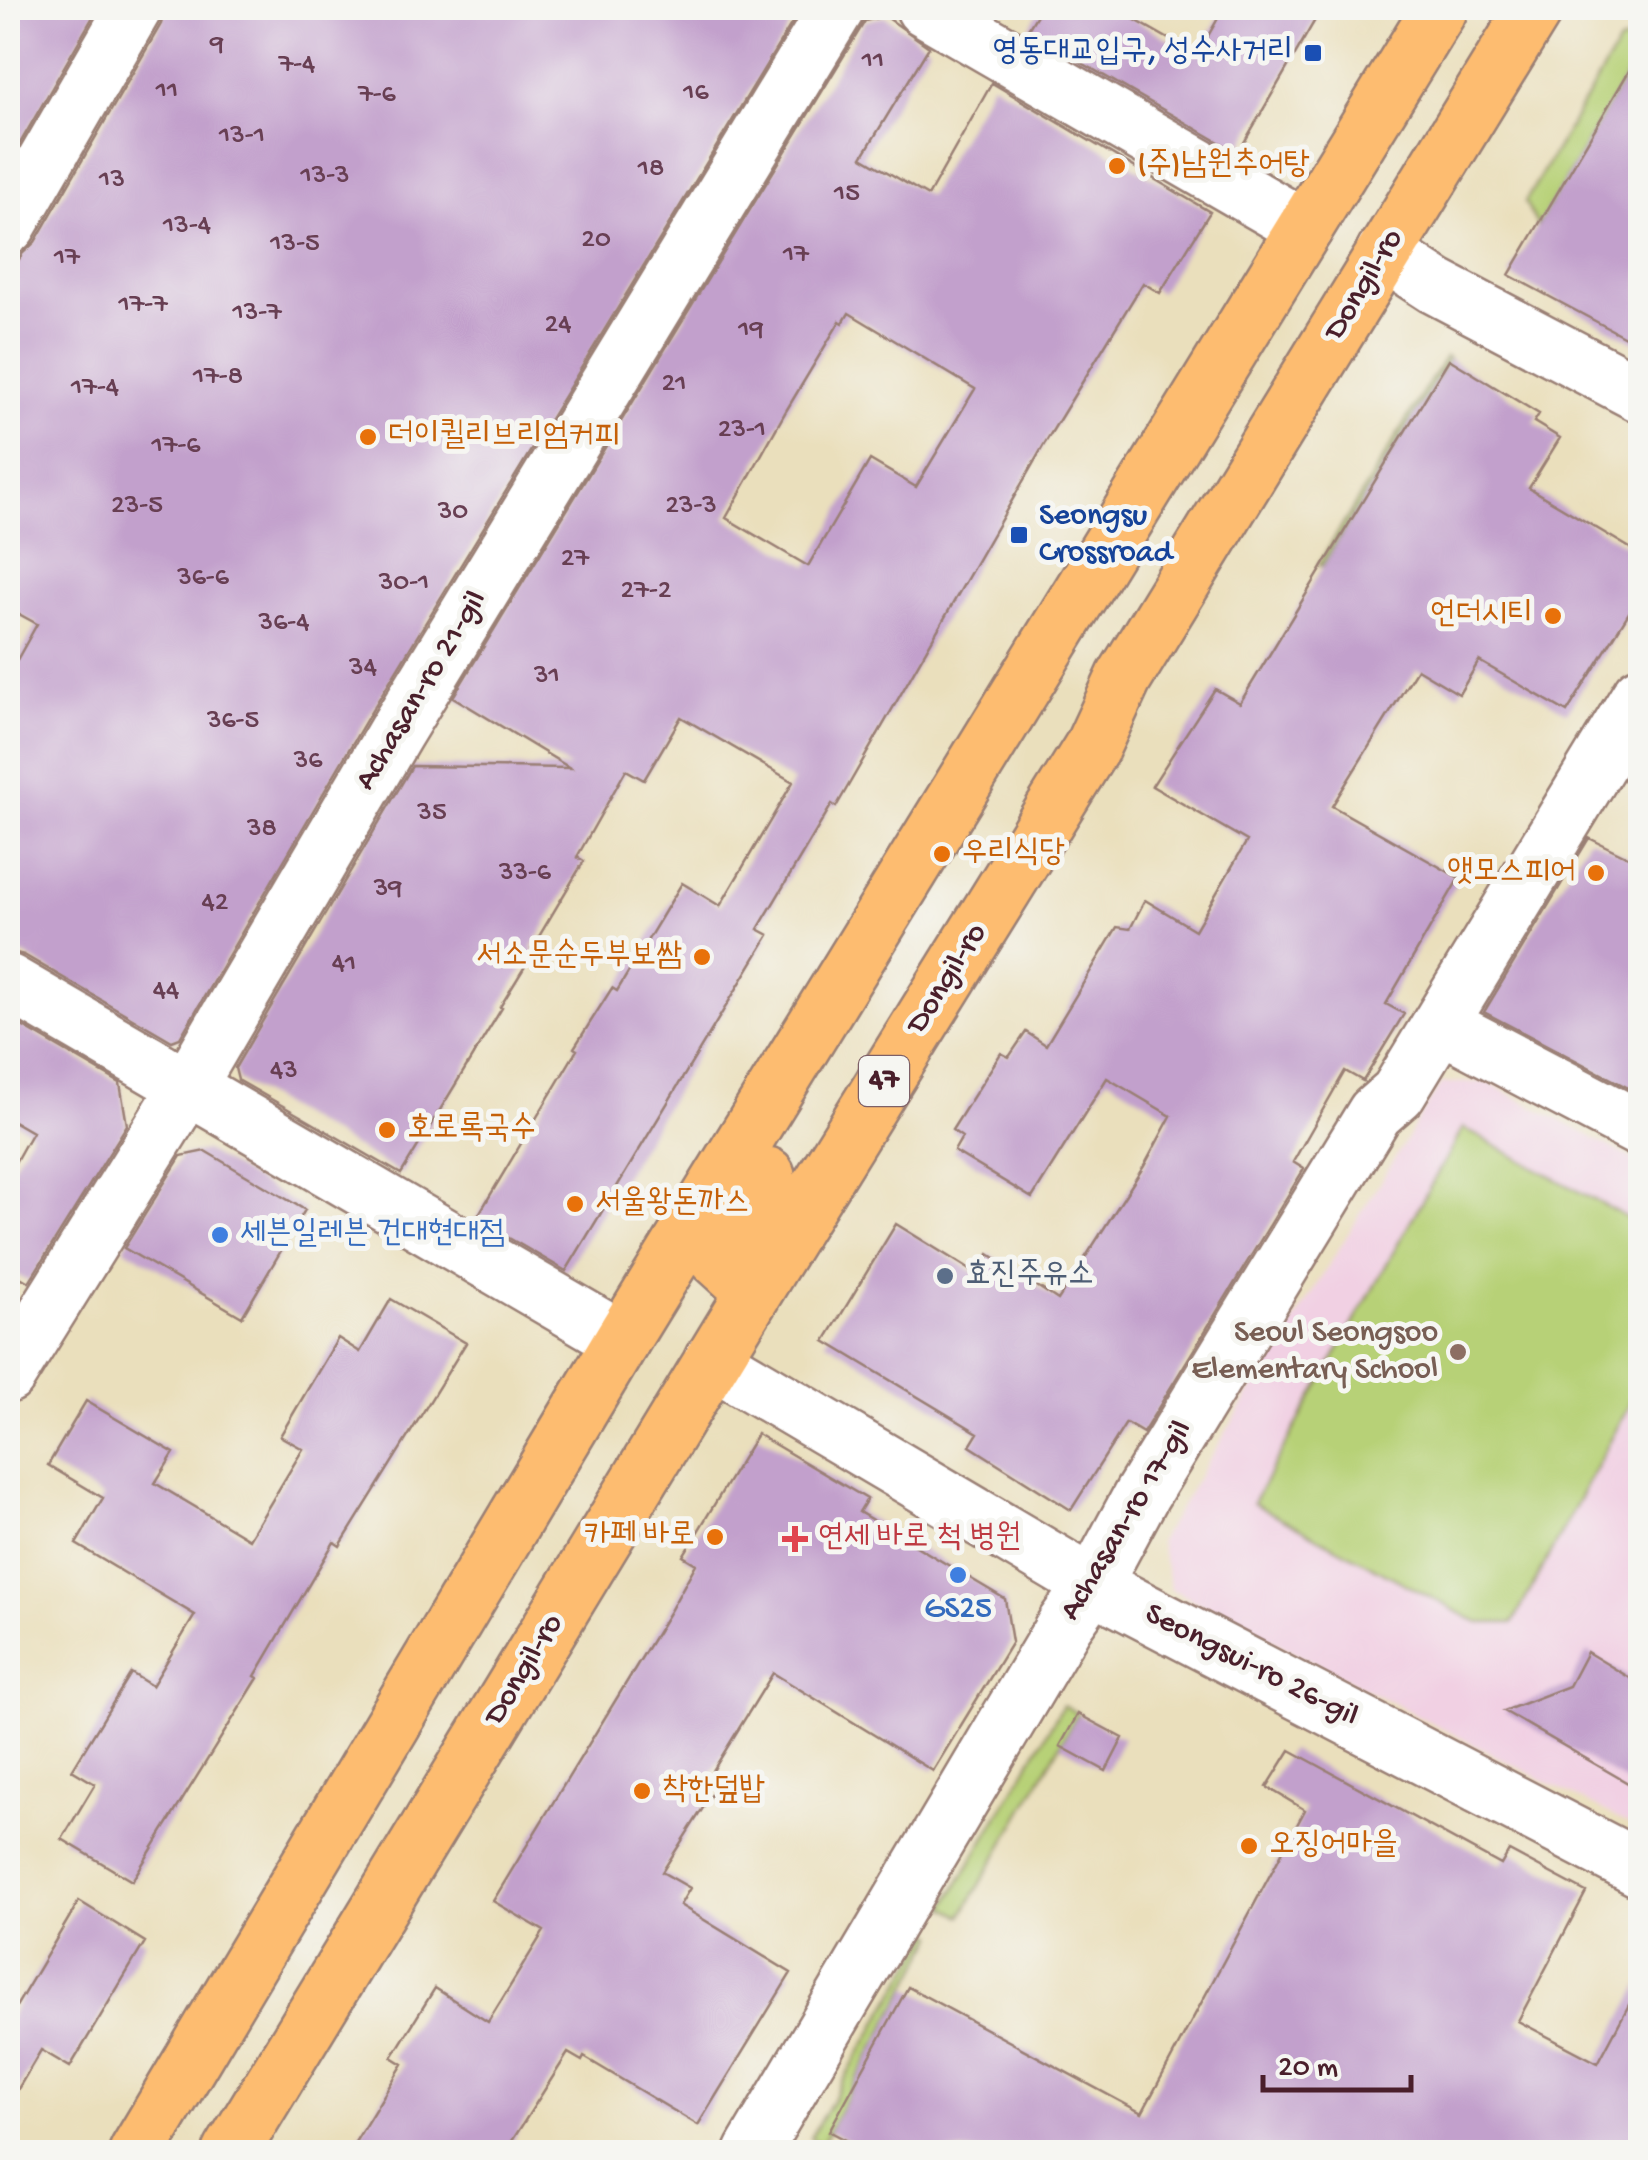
<svg xmlns="http://www.w3.org/2000/svg" width="1648" height="2160" font-family="'Gochi Hand','Poor Story',sans-serif">
<rect width="100%" height="100%" fill="#f6f6f2"/>
<filter id="ink" filterUnits="userSpaceOnUse"><feTurbulence type="fractalNoise" baseFrequency=".01" numOctaves="2"/><feDisplacementMap in="SourceGraphic" scale="20" xChannelSelector="R" yChannelSelector="G"/><feConvolveMatrix kernelMatrix="1 2 1 2 8 2 1 2 1" color-interpolation-filters="sRGB"/></filter>
<filter id="wash" filterUnits="userSpaceOnUse"><feTurbulence type="fractalNoise" baseFrequency=".0048" numOctaves="4" result="noise"/><feDisplacementMap in="SourceGraphic" scale="40" xChannelSelector="R" yChannelSelector="G"/><feGaussianBlur stdDeviation="2.25" result="paint"/><feColorMatrix in="noise" values="0 0 0 0 0 0 0 0 0 0 0 0 0 0 0 0 0 1.4 0 .05"/><feComposite in="paint" operator="in"/></filter>
<g filter="url(#wash)">
<rect width="100%" height="100%" fill="#eadfbc"/>
<path fill="#f1d0e3" d="M1487,1082L1640,1163V1830L1171,1589L1159,1541L1438,1088L1442,1083Z"/>
<path fill="#b7d177" stroke="#807851" stroke-width="2.5" d="M1640,38V65L1631,68L1538,227L1525,202L1619,43Z
M1445,357L1449,359L1323,566L1319,564Z
M1463,1128L1640,1225V1385L1513,1623H1479L1253,1503Z
M1063,1705L1078,1714L962,1916L945,1907Z
M931,1932L935,1936L822,2144L810,2138Z"/>
<g id="blocks">
<path fill="#c2a0cc" fill-rule="evenodd" d="M8,8H98L8,164Z
M165,8H801L368,717L180,1038L172,1041L24,955L8,951V676L37,624L8,608V278L22,254L35,242L161,24Z
M1041,8H1114L1197,55L1224,8H1322L1238,153L1027,31Z
M885,16L929,47L862,157L928,196L992,83L1210,212L1160,293L1143,283L1045,443L836,807L832,804L758,929L769,935L566,1271L476,1219L577,1050L574,1048L612,988L617,991L682,883L720,906L793,782L681,717L644,780L626,770L577,857L584,861L532,948L535,950L500,1007L502,1008L401,1174L238,1080L235,1068L412,766L570,768L453,697L865,21ZM849,313L975,389L916,487L870,460L808,566L726,518L786,411L840,321L843,323Z
M1640,52V345L1509,275Z
M1449,359L1539,414L1534,422L1560,438L1529,488L1640,554V595L1567,712L1479,661L1459,694L1417,669L1332,806L1459,878L1386,1004L1404,1014L1363,1081L1345,1071L1293,1162L1304,1169L1143,1433L1126,1423L1071,1510L970,1446L978,1433L825,1341L896,1224L977,1274L989,1254L1058,1300L1144,1166L1171,1116L1107,1078L1032,1198L954,1151L962,1137L952,1130L1001,1053L1009,1057L1026,1032L1046,1045L1117,927L1130,929L1145,900L1195,930L1247,841L1152,786L1215,689L1240,703Z
M1589,838L1640,863V1094L1484,1012Z
M8,1018L120,1083L127,1125L29,1282L8,1270V1175L32,1132L8,1118Z
M205,1151L305,1210L242,1317L124,1248L181,1156Z
M391,1299L466,1343L340,1546L334,1542L255,1676L258,1678L132,1881L62,1839L95,1784L72,1770L131,1673L152,1686L195,1615L76,1544L103,1498L48,1465L86,1401L174,1453L155,1483L249,1539L303,1449L280,1436L338,1338L360,1352Z
M757,1434L867,1499L859,1512L1005,1599L1012,1642L933,1771L773,1673L709,1777L719,1783L662,1872L690,1888L680,1905L791,1973L698,2125L584,2057L582,2061L568,2053L505,2152H349L403,2064L392,2057L435,1988L488,2022L544,1931L493,1901L670,1611L696,1564L683,1556Z
M1587,1652L1640,1684V1790L1504,1711L1569,1686Z
M1078,1714L1123,1738L1106,1771L1060,1746Z
M1290,1750L1501,1865L1509,1851L1586,1892L1518,2021L1598,2063L1640,1984V2152H869L829,2131L908,1987L1142,2113L1305,1810L1267,1787Z
M79,1901L145,1942L70,2067L41,2050L8,2106V2020Z"/>
</g>
</g>
<g filter="url(#ink)">
<use href="#blocks" fill-opacity="0" stroke="#9a7f74" stroke-width="2.5"/>
<g fill="none" stroke-linecap="round" stroke-linejoin="round">
<g stroke="#9a7f74" stroke-width="60">
<path id="street" d="M924,8L1305,228
M8,226L134,8
M1384,253L1435,286L1640,394
M8,982L622,1340
M1440,1024L1640,1129
M712,1360L1093,1585L1640,1869
M8,1375L188,1086L395,733L837,8
M752,2152L1065,1624L1093,1585L1142,1494L1375,1113L1398,1093L1640,695"/>
</g>
<g stroke="#9a7f74" stroke-width="60">
<path id="primary" d="M767,1175L717,1258L738,1277L770,1266
M137,2152L622,1340L1440,8
M231,2152L770,1266L1092,747L1124,678L1535,8"/>
</g>
<use href="#street" stroke="#fff" stroke-width="55"/>
<use href="#primary" stroke="#fdbc70" stroke-width="55"/>
</g>
</g>
<g fill="#1a4fb4" stroke="#f6f6f2" stroke-width="4">
<rect x="1303" y="43" width="20" height="20" rx="5"/>
<rect x="1009" y="525" width="20" height="20" rx="5"/>
</g>
<g fill="#e8710a" stroke="#f6f6f2" stroke-width="4">
<circle cx="1117" cy="166" r="10"/>
<circle cx="368" cy="437" r="10"/>
<circle cx="1553" cy="616" r="10"/>
<circle cx="942" cy="854" r="10"/>
<circle cx="1596" cy="873" r="10"/>
<circle cx="702" cy="957" r="10"/>
<circle cx="387" cy="1130" r="10"/>
<circle cx="575" cy="1204" r="10"/>
<circle cx="715" cy="1537" r="10"/>
<circle cx="642" cy="1791" r="10"/>
<circle cx="1249" cy="1846" r="10"/>
</g>
<g fill="#3f7fe0" stroke="#f6f6f2" stroke-width="4">
<circle cx="220" cy="1235" r="10"/>
<circle cx="958" cy="1575" r="10"/>
</g>
<circle fill="#5c6f8a" stroke="#f6f6f2" stroke-width="4" cx="945" cy="1276" r="10"/>
<circle fill="#8d6e63" stroke="#f6f6f2" stroke-width="4" cx="1458" cy="1352" r="10"/>
<path fill="#e0444e" stroke="#f6f6f2" stroke-width="4" d="M790 1524h10v10h10v10h-10v10h-10v-10h-10v-10h10z"/>
<g text-anchor="middle" dominant-baseline="central" stroke-width="10" stroke-linejoin="round" paint-order="stroke">
<g font-size="28" fill="#683f53">
<text x="217" y="45">9</text>
<text x="873" y="61">11</text>
<text x="297" y="65">7-4</text>
<text x="167" y="91">11</text>
<text x="696" y="93">16</text>
<text x="377" y="95">7-6</text>
<text x="242" y="136">13-1</text>
<text x="651" y="169">18</text>
<text x="325" y="176">13-3</text>
<text x="112" y="180">13</text>
<text x="847" y="194">15</text>
<text x="187" y="226">13-4</text>
<text x="596" y="240">20</text>
<text x="295" y="244">13-5</text>
<text x="796" y="255">17</text>
<text x="67" y="258">17</text>
<text x="143" y="305">17-7</text>
<text x="257" y="313">13-7</text>
<text x="558" y="325">24</text>
<text x="751" y="330">19</text>
<text x="218" y="377">17-8</text>
<text x="674" y="384">21</text>
<text x="95" y="388">17-4</text>
<text x="742" y="430">23-1</text>
<text x="176" y="446">17-6</text>
<text x="137" y="506">23-5</text>
<text x="691" y="506">23-3</text>
<text x="453" y="512">30</text>
<text x="575" y="559">27</text>
<text x="203" y="578">36-6</text>
<text x="404" y="583">30-1</text>
<text x="646" y="591">27-2</text>
<text x="284" y="623">36-4</text>
<text x="363" y="668">34</text>
<text x="547" y="676">31</text>
<text x="233" y="721">36-5</text>
<text x="308" y="761">36</text>
<text x="432" y="813">35</text>
<text x="262" y="829">38</text>
<text x="525" y="873">33-6</text>
<text x="388" y="889">39</text>
<text x="215" y="903">42</text>
<text x="344" y="964">41</text>
<text x="166" y="991">44</text>
<text x="284" y="1071">43</text>
</g>
<rect fill="#f6f6f2" stroke="#7e6067" stroke-width="2.5" x="859" y="1056" width="50" height="50" rx="8"/>
<g font-size="30" font-weight="bold" fill="#4a1f2b">
<text x="884" y="1081">47</text>
</g>
<g font-size="32" fill="#164399" stroke="#f6f6f2" text-anchor="end">
<text x="1293" y="53">영동대교입구, 성수사거리</text>
<text x="1039" y="517" text-anchor="start">Seongsu<tspan x="1039" dy="37">Crossroad</tspan></text>
</g>
<g font-size="32" fill="#c56008" stroke="#f6f6f2" text-anchor="start">
<text x="1137" y="166">(주)남원추어탕</text>
<text x="388" y="437">더이퀼리브리엄커피</text>
<text x="1533" y="616" text-anchor="end">언더시티</text>
<text x="962" y="854">우리식당</text>
<text x="1576" y="873" text-anchor="end">앳모스피어</text>
<text x="682" y="957" text-anchor="end">서소문순두부보쌈</text>
<text x="407" y="1130">호로록국수</text>
<text x="595" y="1204">서울왕돈까스</text>
<text x="695" y="1537" text-anchor="end">카페 바로</text>
<text x="662" y="1791">착한덮밥</text>
<text x="1269" y="1846">오징어마을</text>
</g>
<g font-size="32" fill="#4a1f2b" stroke="#f6f6f2">
<text transform="translate(1365 285) rotate(-59)">Dongil-ro</text>
<text transform="translate(422 691) rotate(-59)">Achasan-ro 21-gil</text>
<text transform="translate(948 979) rotate(-58)">Dongil-ro</text>
<text transform="translate(1127 1521) rotate(-59)">Achasan-ro 17-gil</text>
<text transform="translate(1251 1666) rotate(27)">Seongsui-ro 26-gil</text>
<text transform="translate(525 1670) rotate(-59)">Dongil-ro</text>
</g>
<g font-size="32" fill="#366cbe" stroke="#f6f6f2" text-anchor="start">
<text x="240" y="1235">세븐일레븐 건대현대점</text>
<text x="958" y="1610" text-anchor="middle">GS25</text>
</g>
<g font-size="32" fill="#4e5e75" stroke="#f6f6f2" text-anchor="start">
<text x="965" y="1276">효진주유소</text>
</g>
<g font-size="32" fill="#785e54" stroke="#f6f6f2" text-anchor="end">
<text x="1438" y="1334">Seoul Seongsoo<tspan x="1438" dy="37">Elementary School</tspan></text>
</g>
<g font-size="32" fill="#be3a42" stroke="#f6f6f2" text-anchor="start">
<text x="818" y="1539">연세 바로 척 병원</text>
</g>
</g>
<rect width="1648" height="2160" fill="none" stroke="#f6f6f2" stroke-width="40"/>
<path d="M1263 2075v15h148v-15" fill="none" stroke="#4a1f2b" stroke-width="5"/>
<text x="1278" y="2075" font-size="30" fill="#4a1f2b" stroke="#f6f6f2" stroke-width="8" paint-order="stroke">20 m</text>
</svg>
